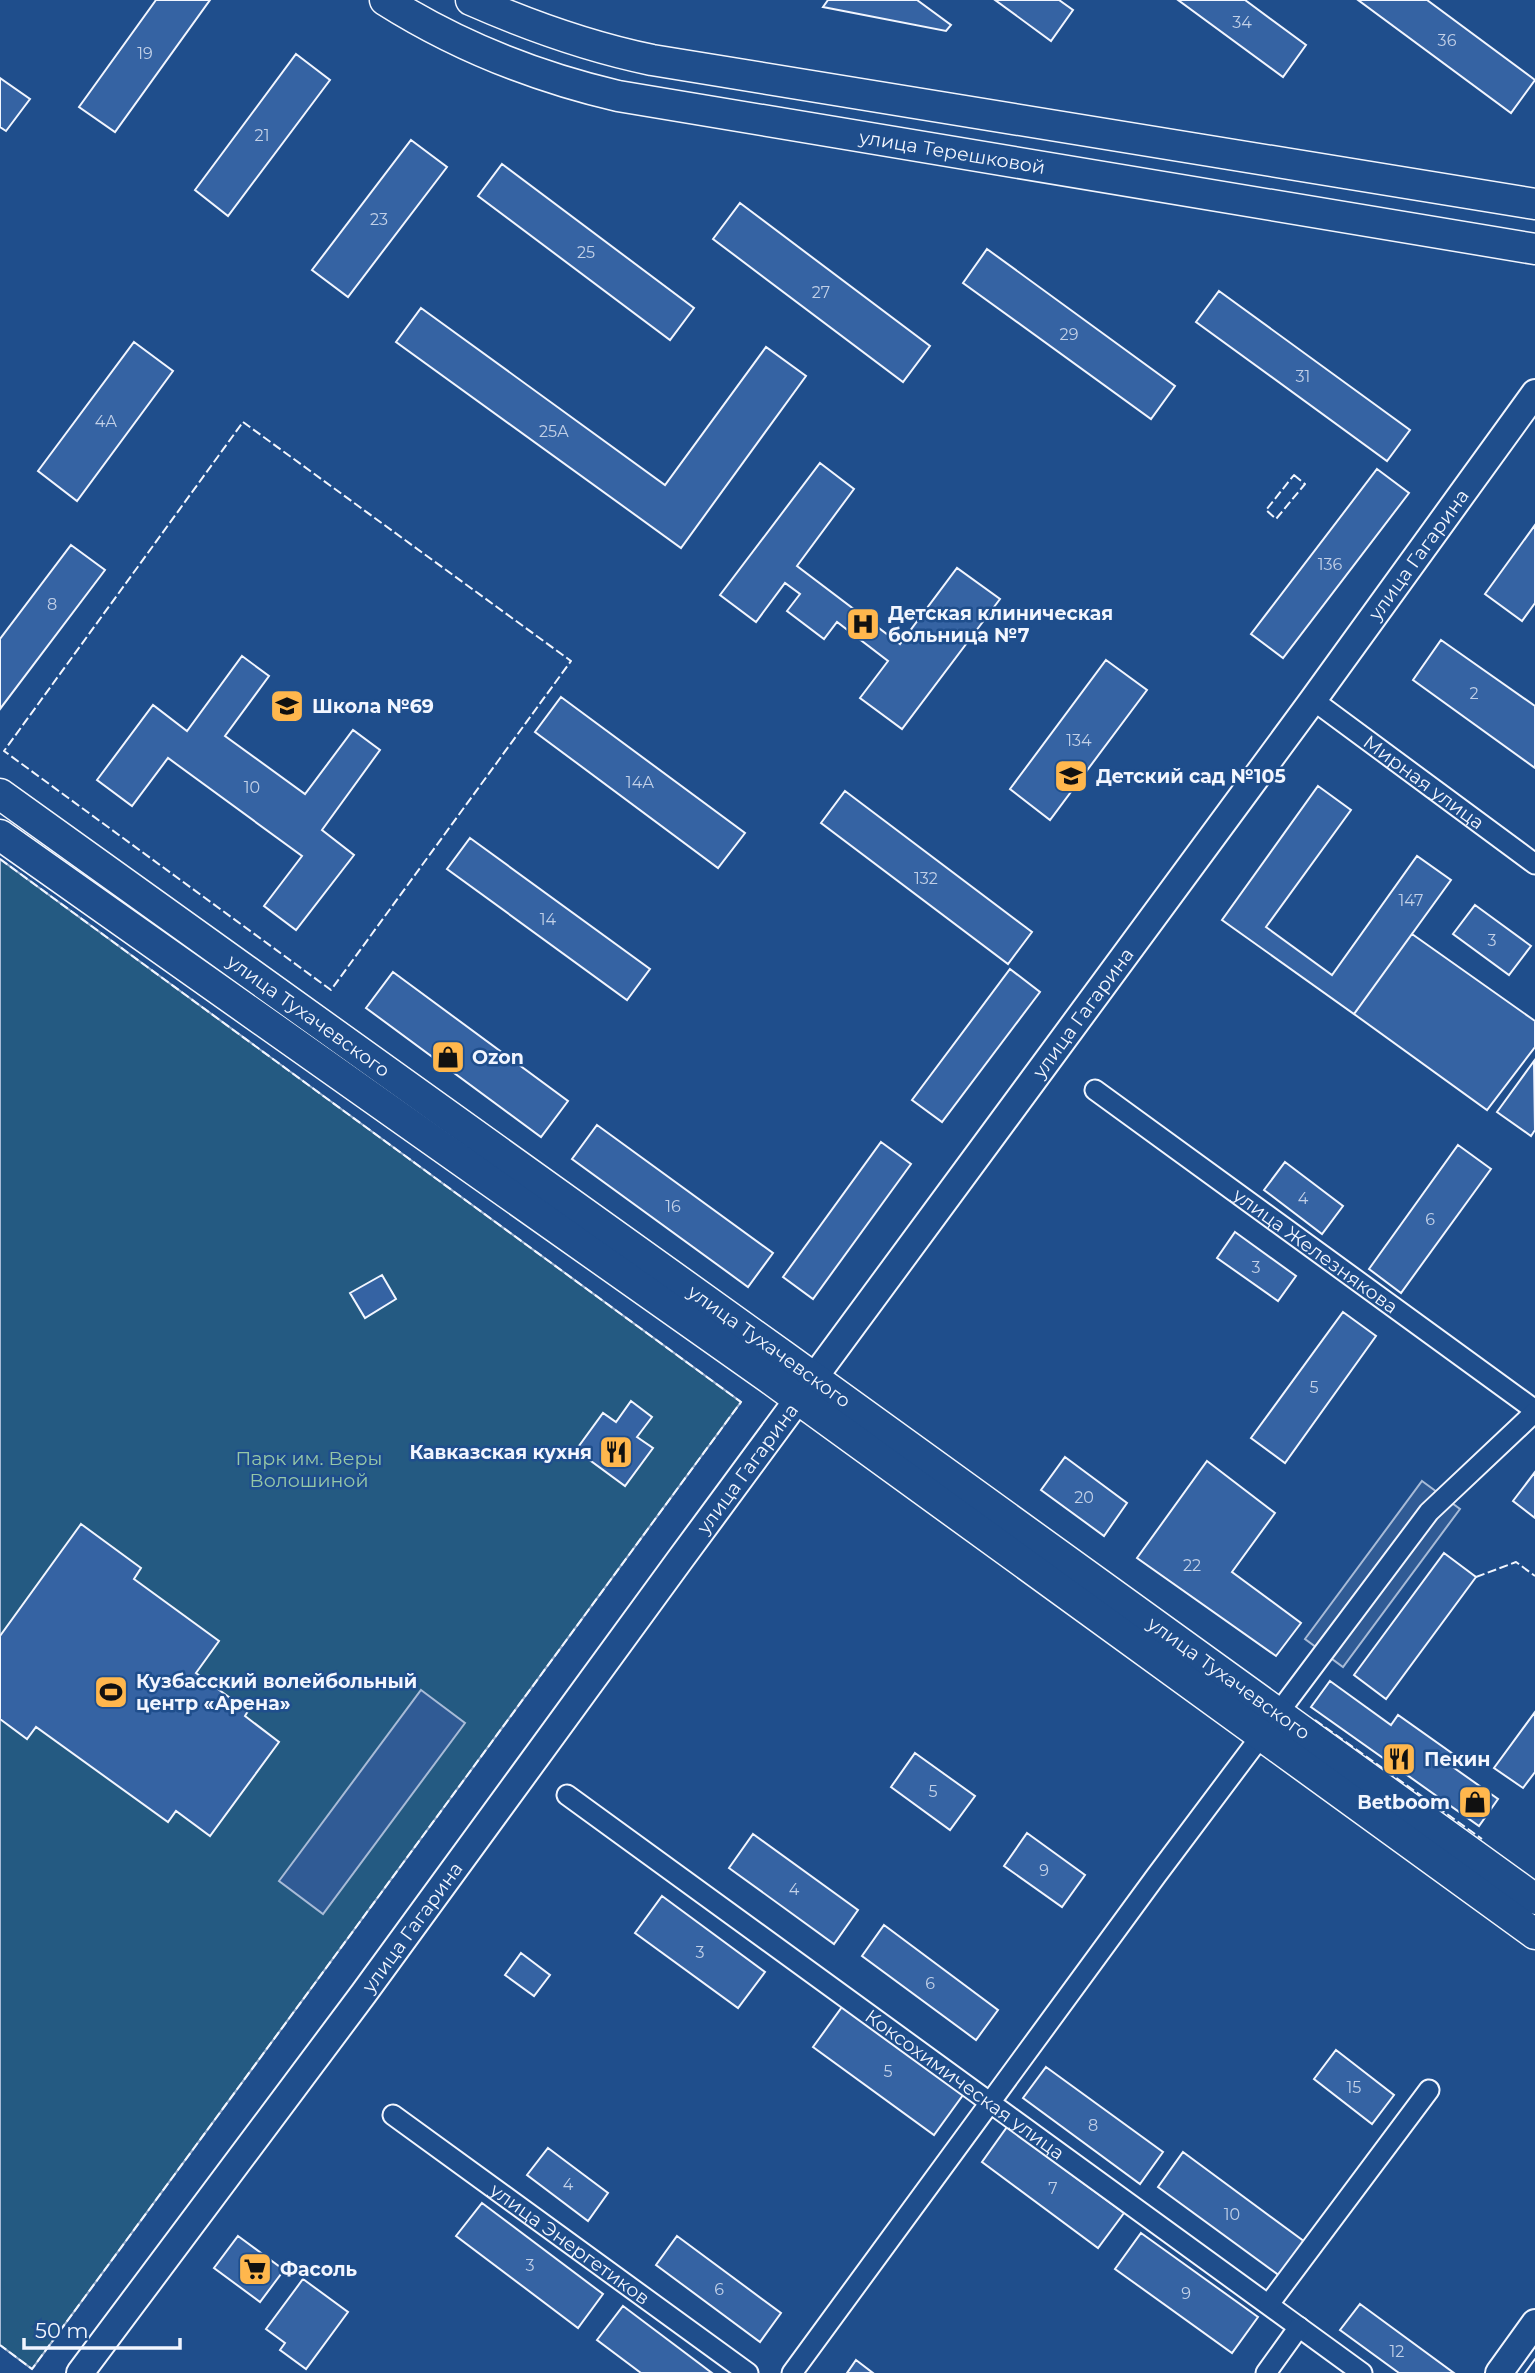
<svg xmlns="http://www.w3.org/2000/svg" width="1535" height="2373" font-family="Montserrat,sans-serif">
<rect width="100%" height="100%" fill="#1f4e8c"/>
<path fill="#245a82" stroke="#a8bbd7" stroke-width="2" d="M0,859L741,1402L32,2369L0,2345Z"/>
<path fill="#305b95" stroke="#a8bbd7" stroke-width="2" d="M1422,1481L1460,1509L1343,1667L1305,1639Z
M421,1690L465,1723L323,1914L279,1881Z"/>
<path fill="#3563a3" stroke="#f2f6ff" stroke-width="2" d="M156,0H210L115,132L79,107Z
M828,0H917L951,25L946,31L823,7Z
M995,0H1059L1073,10L1051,41Z
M1178,0H1245L1306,45L1283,77Z
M1358,0H1427L1535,80L1511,113Z
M296,54L330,80L228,216L195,190Z
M0,78L30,99L6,131L0,127Z
M411,140L447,167L348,297L312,270Z
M502,164L694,308L670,340L478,196Z
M740,203L930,346L903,382L713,239Z
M987,249L1175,386L1151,419L963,283Z
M1219,291L1410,430L1387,461L1196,322Z
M421,308L665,485L766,347L806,376L681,548L396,342Z
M134,342L173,371L77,501L38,471Z
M820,463L854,489L797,566L900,644L957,568L1000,599L902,729L860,698L888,661L837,622L824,639L787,611L800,594L785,583L756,622L720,595Z
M1377,469L1409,493L1283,658L1251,634Z
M1535,525V603L1522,621L1485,594Z
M71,545L105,570L0,709V639Z
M1441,640L1535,706V768L1413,680Z
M242,656L269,676L225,736L305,794L353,730L380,750L322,830L354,855L296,930L264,906L302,856L168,758L132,806L97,780L153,705L187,731Z
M1106,660L1147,690L1050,820L1010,789Z
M561,697L745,833L718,868L535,732Z
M1318,786L1351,810L1266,927L1332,975L1417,856L1451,880L1354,1014L1222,920Z
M845,791L1032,932L1008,964L821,823Z
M470,838L650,969L627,1000L447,869Z
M1475,905L1531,946L1509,975L1453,934Z
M1412,934L1535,1021V1047L1487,1110L1354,1014Z
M1010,969L1040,992L942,1122L912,1100Z
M393,972L568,1101L541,1137L366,1008Z
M1534,1061L1535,1130L1531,1136L1497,1112Z
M597,1125L773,1253L748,1287L572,1159Z
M881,1142L911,1164L813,1299L783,1277Z
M1458,1145L1491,1169L1401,1293L1369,1269Z
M1285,1162L1343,1206L1322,1234L1264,1190Z
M1235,1232L1296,1276L1278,1301L1217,1258Z
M382,1275L396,1299L365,1318L350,1293Z
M1343,1312L1376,1336L1285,1463L1251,1438Z
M631,1401L652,1417L637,1437L653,1448L625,1486L576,1450L603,1413L616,1422Z
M1065,1457L1127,1503L1104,1536L1041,1490Z
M1207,1461L1275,1513L1232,1572L1301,1623L1276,1656L1137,1558Z
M1535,1472V1518L1513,1501Z
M81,1524L141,1568L134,1579L219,1641L196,1673L248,1711L245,1716L279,1742L210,1836L176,1811L168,1822L36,1727L27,1739L0,1719V1636Z
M1444,1553L1476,1577L1386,1699L1354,1675Z
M1330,1681L1391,1725L1398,1715L1456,1756L1450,1765L1498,1799L1479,1826L1311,1707Z
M1535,1712V1772L1523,1788L1494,1768Z
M915,1753L975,1796L950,1830L891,1787Z
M1027,1833L1085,1875L1062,1907L1004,1866Z
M753,1834L858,1910L834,1944L729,1868Z
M662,1896L765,1972L738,2008L635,1933Z
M884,1925L998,2010L976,2040L862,1956Z
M521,1953L550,1975L534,1996L505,1975Z
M842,2007L963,2095L934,2135L813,2047Z
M1336,2050L1394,2095L1372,2124L1314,2079Z
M1046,2067L1163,2152L1140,2184L1023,2098Z
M1007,2127L1124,2213L1098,2248L982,2162Z
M548,2148L608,2193L588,2221L527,2175Z
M1183,2152L1305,2242L1280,2276L1158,2187Z
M482,2203L603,2294L578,2328L456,2236Z
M1141,2233L1258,2317L1232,2353L1115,2269Z
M238,2236L284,2270L260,2302L214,2268Z
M677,2236L781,2313L760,2342L656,2265Z
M303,2279L348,2312L306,2369L280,2350L285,2343L266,2329Z
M1360,2304L1454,2373H1399L1340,2330Z
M623,2306L712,2373H641L597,2340Z
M856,2360L873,2373H847Z"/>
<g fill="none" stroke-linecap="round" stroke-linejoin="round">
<g stroke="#f2f6ff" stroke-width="23">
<g id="street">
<path id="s1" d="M1313,700L1535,864"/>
<path id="s2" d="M1095,1090L1535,1410"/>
<path id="s3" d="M567,1795L1362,2373"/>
<path id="s4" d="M393,2115L748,2373"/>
<path d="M1269,2304L1429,2090"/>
<path d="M792,2373L1156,1876L1429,1512L1535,1412"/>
<path d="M1266,2373L1299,2327"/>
</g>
</g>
<g stroke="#f2f6ff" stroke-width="30">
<g id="secondary">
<path id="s5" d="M80,2373L364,1993L679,1561L1313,700L1535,393"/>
<path d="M1499,2373L1535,2323"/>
</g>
</g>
<g stroke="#f2f6ff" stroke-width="33">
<g id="primary">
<path id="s6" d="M385,0C456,45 537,77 618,96L1535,249"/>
<path d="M471,0C530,26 589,47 652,60L1535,204"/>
<path id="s7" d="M0,794L785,1357L1535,1899"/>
<path d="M0,835L769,1378L1535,1934"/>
</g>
</g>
<use href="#street" stroke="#1f4e8c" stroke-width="19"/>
<use href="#secondary" stroke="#1f4e8c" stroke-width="26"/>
<use href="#primary" stroke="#1f4e8c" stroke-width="30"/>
<path stroke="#f2f6ff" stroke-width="2" d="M1525,2373L1535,2359"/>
<path stroke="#f2f6ff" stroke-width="2" stroke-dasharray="9 3.5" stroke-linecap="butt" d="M243,422L571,661L331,990L4,751Z
M1294,475L1305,484L1276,519L1266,510Z
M0,859L741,1402L32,2369L0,2345
M1476,1577L1516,1562L1535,1576
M1315,1720L1482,1839"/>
</g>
<defs>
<g id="hospital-square" transform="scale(1.75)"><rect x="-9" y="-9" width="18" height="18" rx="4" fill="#ffb74d" stroke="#1f4e8c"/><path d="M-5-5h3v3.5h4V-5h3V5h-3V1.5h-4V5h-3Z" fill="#111"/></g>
<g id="school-square" transform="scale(1.75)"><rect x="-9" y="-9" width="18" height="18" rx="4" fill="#ffb74d" stroke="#1f4e8c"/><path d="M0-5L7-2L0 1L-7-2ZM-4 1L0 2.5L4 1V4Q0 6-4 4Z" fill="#111"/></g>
<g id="shop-square" transform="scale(1.75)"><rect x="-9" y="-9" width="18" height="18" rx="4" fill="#ffb74d" stroke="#1f4e8c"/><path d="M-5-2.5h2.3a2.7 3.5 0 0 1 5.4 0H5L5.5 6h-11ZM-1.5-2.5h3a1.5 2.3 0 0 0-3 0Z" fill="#111"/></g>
<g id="restaurant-square" transform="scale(1.75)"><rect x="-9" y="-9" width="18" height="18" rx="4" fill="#ffb74d" stroke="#1f4e8c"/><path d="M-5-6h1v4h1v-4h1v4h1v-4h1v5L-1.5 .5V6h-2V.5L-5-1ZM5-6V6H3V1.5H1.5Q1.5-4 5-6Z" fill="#111"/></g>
<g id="stadium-square" transform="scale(1.75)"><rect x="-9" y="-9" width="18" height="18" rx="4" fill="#ffb74d" stroke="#1f4e8c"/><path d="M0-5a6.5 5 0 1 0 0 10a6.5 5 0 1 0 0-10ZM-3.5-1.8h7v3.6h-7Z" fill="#111"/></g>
<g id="supermarket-square" transform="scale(1.75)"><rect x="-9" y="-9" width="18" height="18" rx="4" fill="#ffb74d" stroke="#1f4e8c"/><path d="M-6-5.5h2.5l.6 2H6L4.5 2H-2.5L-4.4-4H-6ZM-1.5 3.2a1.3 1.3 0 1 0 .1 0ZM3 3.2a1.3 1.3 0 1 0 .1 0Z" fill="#111"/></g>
</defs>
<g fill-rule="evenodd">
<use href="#hospital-square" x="863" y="624"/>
<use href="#school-square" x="287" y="706"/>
<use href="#school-square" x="1071" y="776"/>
<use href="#shop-square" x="448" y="1057"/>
<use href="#restaurant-square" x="616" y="1452"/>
<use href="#stadium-square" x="111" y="1692"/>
<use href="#restaurant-square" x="1399" y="1759"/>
<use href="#shop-square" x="1475" y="1802"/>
<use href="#supermarket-square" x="255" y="2269"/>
</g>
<g text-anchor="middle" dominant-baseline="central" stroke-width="5" stroke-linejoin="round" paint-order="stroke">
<g font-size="16" fill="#c3d1e8">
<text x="1242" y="22">34</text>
<text x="1447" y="40">36</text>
<text x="145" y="53">19</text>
<text x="262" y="135">21</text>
<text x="379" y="219">23</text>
<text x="586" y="252">25</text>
<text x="821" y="292">27</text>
<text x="1069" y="334">29</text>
<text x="1303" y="376">31</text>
<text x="106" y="421">4А</text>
<text x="554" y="431">25А</text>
<text x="1330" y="564">136</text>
<text x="52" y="604">8</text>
<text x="1474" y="693">2</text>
<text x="1079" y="740">134</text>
<text x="640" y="782">14А</text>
<text x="252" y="787">10</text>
<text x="926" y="878">132</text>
<text x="1411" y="900">147</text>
<text x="548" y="919">14</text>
<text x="1492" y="940">3</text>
<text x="1303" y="1198">4</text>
<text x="673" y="1206">16</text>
<text x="1430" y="1219">6</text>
<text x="1256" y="1267">3</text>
<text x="1314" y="1387">5</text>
<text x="1084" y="1497">20</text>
<text x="1192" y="1565">22</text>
<text x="933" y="1791">5</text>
<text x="1044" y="1870">9</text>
<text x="794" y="1889">4</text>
<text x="700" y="1952">3</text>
<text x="930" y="1983">6</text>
<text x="888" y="2071">5</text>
<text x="1354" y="2087">15</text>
<text x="1093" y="2125">8</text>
<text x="568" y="2184">4</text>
<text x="1053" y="2188">7</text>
<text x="1232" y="2214">10</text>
<text x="530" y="2265">3</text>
<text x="719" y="2289">6</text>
<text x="1186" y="2293">9</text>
<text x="1397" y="2351">12</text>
</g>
<g font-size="19" fill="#f2f6ff" stroke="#1f4e8c">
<text stroke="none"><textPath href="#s6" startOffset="592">улица Терешковой</textPath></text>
<text stroke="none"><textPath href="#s5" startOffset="2258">улица Гагарина</textPath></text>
<text stroke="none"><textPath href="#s1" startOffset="138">Мирная улица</textPath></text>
<text stroke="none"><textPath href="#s5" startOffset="1690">улица Гагарина</textPath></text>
<text stroke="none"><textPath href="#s7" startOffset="380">улица Тухачевского</textPath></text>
<text stroke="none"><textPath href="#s2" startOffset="273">улица Железнякова</textPath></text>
<text stroke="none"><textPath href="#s7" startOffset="947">улица Тухачевского</textPath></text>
<text stroke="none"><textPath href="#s5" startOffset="1124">улица Гагарина</textPath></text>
<text stroke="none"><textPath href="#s7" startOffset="1514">улица Тухачевского</textPath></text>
<text stroke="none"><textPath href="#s5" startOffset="556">улица Гагарина</textPath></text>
<text stroke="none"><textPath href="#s3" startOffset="492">Коксохимическая улица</textPath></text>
<text stroke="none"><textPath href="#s4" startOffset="219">улица Энергетиков</textPath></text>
</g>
<g font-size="19" font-weight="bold" fill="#f2f6ff" stroke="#1f4e8c" text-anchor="start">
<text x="888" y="613">Детская клиническая<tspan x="888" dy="22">больница №7</tspan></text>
<text x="312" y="706">Школа №69</text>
<text x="1096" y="776">Детский сад №105</text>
<text x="472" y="1057">Ozon</text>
<text x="592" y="1452" text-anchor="end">Кавказская кухня</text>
<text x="136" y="1681">Кузбасский волейбольный<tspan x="136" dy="22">центр «Арена»</tspan></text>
<text x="1424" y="1759">Пекин</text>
<text x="1450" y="1802" text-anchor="end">Betboom</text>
<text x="280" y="2269">Фасоль</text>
</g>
<g font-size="19" fill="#97c8a6" stroke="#1f4e8c">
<text x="309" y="1458">Парк им. Веры<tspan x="309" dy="22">Волошиной</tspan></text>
</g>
</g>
<path d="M24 2338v10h156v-10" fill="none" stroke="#f2f6ff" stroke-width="3.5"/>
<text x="35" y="2338" font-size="21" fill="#f2f6ff" stroke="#1f4e8c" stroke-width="5" paint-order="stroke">50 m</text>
</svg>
